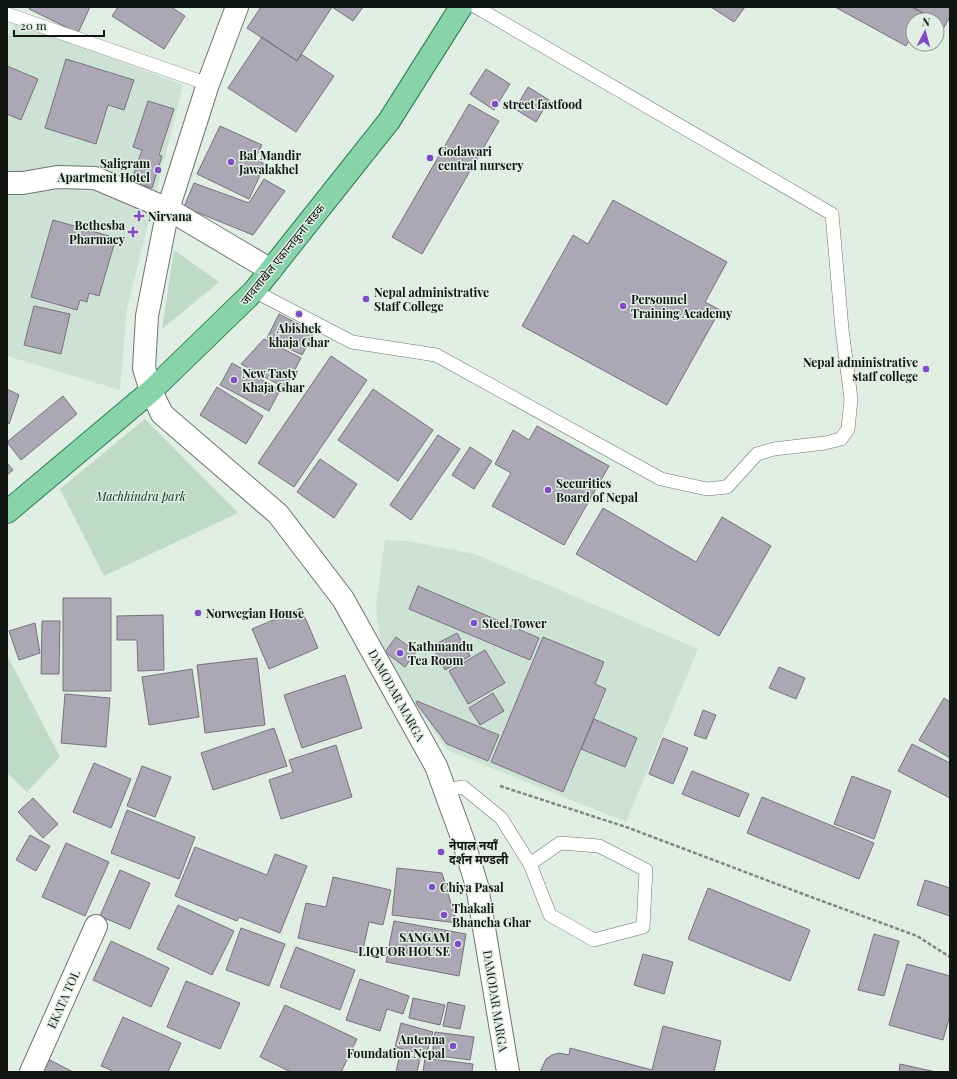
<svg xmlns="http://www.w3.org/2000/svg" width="957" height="1079" font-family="'Playfair Display','Noto Sans Devanagari',serif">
<rect width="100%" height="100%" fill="#e0eee4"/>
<path fill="#cde2d4" d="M16,22L183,85L127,308L120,390L7,356V38Z
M385,540L407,541L475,554L698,649L626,822L447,750L419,710L381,648L376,607Z"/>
<path fill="#c0dac8" d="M174,250L219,282L162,329Z
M145,419L238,513L104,576L60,489Z
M9,659L60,757L27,792L7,773V660Z"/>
<path fill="#aba7b4" stroke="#76727e" d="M30,7H90L78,33L29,9Z
M118,7H171L185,16L164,49L112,16Z
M261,7H332L297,61L247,28Z
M332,7H363L353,21Z
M711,7H745L734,22Z
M835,7H912L923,13L920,20H913V33L906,46Z
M912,7H950V17L937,40V20H920L923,13Z
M262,37L297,61L301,54L334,76L296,132L228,88Z
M66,59L134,80L124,110L108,105L96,144L45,128Z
M7,66L38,79L21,120L7,114Z
M486,69L510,84L494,110L470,94Z
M528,87L549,100L536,122L515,109Z
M148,101L174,109L159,155L162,156L152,188L131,182L142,150L133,147Z
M469,104L499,121L422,254L392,237Z
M220,126L262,145L255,159L265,164L249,199L197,174Z
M264,179L285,191L253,235L184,207L194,183L249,203Z
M613,200L727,262L705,302L720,310L667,405L522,326L573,235L588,244Z
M53,220L116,238L99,296L89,293L87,302L80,300L77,310L31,297Z
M34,306L70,314L61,354L24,345Z
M279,314L314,332L302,355L267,338Z
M264,339L301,358L285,388L241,364Z
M331,356L367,380L294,487L258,463Z
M232,363L280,390L269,411L220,385Z
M217,387L263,416L246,444L200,415Z
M7,389L19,395L9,424L7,423Z
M373,389L433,430L398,481L338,440Z
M63,396L77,414L21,460L7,442Z
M537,426L609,466L564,545L492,506L511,473L495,464L513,430L529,440Z
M438,435L460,449L411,520L390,505Z
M470,447L492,461L474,489L452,475Z
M320,459L357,484L334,518L297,492Z
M7,463L13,470L7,475Z
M603,508L696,562L722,517L771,546L719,636L576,554Z
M418,586L539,638L530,660L409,609Z
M63,598H111V691H63Z
M301,608L318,648L269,669L252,629Z
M163,615L164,670L138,671L137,640H117V616Z
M42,621H60L59,674H41Z
M35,623L40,653L19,660L9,631Z
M457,633L470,656L445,670L432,646Z
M396,637L416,652L405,667L385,652Z
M543,637L604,662L595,684L606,689L563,792L491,762Z
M485,650L505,683L468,704L449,671Z
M257,658L265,725L205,733L197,665Z
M779,667L805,678L796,699L769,688Z
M192,669L199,717L149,725L142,677Z
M345,675L362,728L302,748L284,695Z
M493,693L504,711L480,725L469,708Z
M65,694L110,698L106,747L61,743Z
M944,698L950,702V758L919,740Z
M417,701L499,735L488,761L447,744L416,703Z
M703,710L716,715L706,739L694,735Z
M594,719L637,738L625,767L581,749Z
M274,728L287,766L213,790L201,753Z
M663,738L688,748L673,784L649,774Z
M912,744L950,763V798L898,771Z
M336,745L352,797L281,819L269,780L293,772L289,760Z
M94,763L131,779L111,828L73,812Z
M142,766L171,777L155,817L127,806Z
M692,771L749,794L739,817L682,794Z
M852,776L891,791L874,839L834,824Z
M762,797L874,843L859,879L747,833Z
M33,798L58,824L43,838L18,812Z
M127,810L195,837L179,879L111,853Z
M30,835L50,846L36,871L16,860Z
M66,843L109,862L85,916L42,897Z
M195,847L267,875L275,854L307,866L280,933L239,917L237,921L175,896Z
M397,868L442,873L457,923L392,915Z
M120,870L150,883L130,929L100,916Z
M333,877L391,890L383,925L369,922L362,954L298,938L306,903L326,907Z
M925,880L950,888V916L917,905Z
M708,888L810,930L790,981L688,939Z
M178,905L234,931L212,975L157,949Z
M394,921L466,934L459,976L386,962Z
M241,928L285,944L269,986L226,970Z
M874,934L899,941L884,996L858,990Z
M111,941L169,968L151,1007L93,980Z
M296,947L355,970L340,1010L280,987Z
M643,954L673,962L664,994L634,985Z
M907,964L950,976V1015L943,1040L889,1025Z
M360,979L409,996L403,1014L387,1009L380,1031L346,1020Z
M186,981L240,1003L220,1049L167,1027Z
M413,998L445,1005L440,1025L409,1018Z
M448,1002L465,1006L460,1029L443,1026Z
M285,1005L357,1039L341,1072H291L260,1057Z
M123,1017L181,1043L168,1072H115L101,1066Z
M401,1023L433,1032L426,1055L395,1047Z
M663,1026L721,1041L714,1072H540L546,1059L552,1055L559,1053L569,1055L570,1048L652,1070Z
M435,1032L474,1037L470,1060L432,1055Z
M400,1054L420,1059L417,1072H396Z
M425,1058L473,1064L472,1072H423Z
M48,1059L73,1072H41Z
M900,1064L936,1072H899Z"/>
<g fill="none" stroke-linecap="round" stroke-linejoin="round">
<g stroke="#6a776e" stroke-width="14">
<path id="service" d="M7,14L208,84
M254,291L352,342L436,355L661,479L707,489L727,487L757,454L774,449L825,443L841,439L848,429L851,399L842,329L832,214L476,7
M446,790L463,787L501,818L530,864L550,915L594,940L643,927L646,870L599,846L560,843L530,864"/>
</g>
<g stroke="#6a776e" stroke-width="24">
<path id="minor" d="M237,7L208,84L168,209L147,316L144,368L151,391L162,414L278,514L343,599L436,766L463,840L477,886L508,1072
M7,183H23L57,177L95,178L168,209L271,270
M31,1072L96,926"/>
</g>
<g stroke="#2a7d51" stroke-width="24">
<path id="primary" d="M7,512L151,391L254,291L389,121L461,7"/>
</g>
<path stroke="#7e8781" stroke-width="2.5" stroke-dasharray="4 2" stroke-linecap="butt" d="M500,786L629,828L803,894L917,936L950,957"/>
<use href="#service" stroke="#fff" stroke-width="13"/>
<use href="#minor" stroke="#fff" stroke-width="22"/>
<use href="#primary" stroke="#88d3aa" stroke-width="22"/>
</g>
<g fill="#814cc3" stroke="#e0eee4" stroke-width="1.5">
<circle cx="495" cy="104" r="4"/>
<circle cx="430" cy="158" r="4"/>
<circle cx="231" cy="162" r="4"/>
<circle cx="158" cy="170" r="4"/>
<path d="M137 210h4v4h4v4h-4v4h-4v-4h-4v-4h4z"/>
<path d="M131 226h4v4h4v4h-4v4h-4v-4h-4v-4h4z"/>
<circle cx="366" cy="299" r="4"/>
<circle cx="623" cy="306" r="4"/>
<circle cx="299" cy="314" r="4"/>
<circle cx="926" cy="369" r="4"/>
<circle cx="234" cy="380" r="4"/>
<circle cx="548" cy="490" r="4"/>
<circle cx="198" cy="613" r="4"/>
<circle cx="474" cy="623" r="4"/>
<circle cx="400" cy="653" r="4"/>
<circle cx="441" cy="852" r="4"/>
<circle cx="432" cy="887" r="4"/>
<circle cx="444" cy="915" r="4"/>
<circle cx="458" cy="944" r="4"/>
<circle cx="453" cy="1046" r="4"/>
</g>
<g text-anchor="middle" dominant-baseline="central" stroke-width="3" stroke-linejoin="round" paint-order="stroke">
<g font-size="12" font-weight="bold" fill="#111613" stroke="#e0eee4" text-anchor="start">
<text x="503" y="104">street fastfood</text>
<text x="438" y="151">Godawari<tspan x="438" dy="14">central nursery</tspan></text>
<text x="239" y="155">Bal Mandir<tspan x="239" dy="14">Jawalakhel</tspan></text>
<text x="150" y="163" text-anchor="end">Saligram<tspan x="150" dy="14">Apartment Hotel</tspan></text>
<text x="148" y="216">Nirvana</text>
<text x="125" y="225" text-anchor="end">Bethesba<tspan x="125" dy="14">Pharmacy</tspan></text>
<text x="374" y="292">Nepal administrative<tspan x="374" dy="14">Staff College</tspan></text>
<text x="631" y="299">Personnel<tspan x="631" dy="14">Training Academy</tspan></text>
<text x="299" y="328" text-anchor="middle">Abishek<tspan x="299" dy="14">khaja Ghar</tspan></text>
<text x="918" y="362" text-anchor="end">Nepal administrative<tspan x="918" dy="14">staff college</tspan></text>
<text x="242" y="373">New Tasty<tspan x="242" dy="14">Khaja Ghar</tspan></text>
<text x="556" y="483">Securities<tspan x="556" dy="14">Board of Nepal</tspan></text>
<text x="206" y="613">Norwegian House</text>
<text x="482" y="623">Steel Tower</text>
<text x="408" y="646">Kathmandu<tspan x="408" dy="14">Tea Room</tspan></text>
<text x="449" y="845">नेपाल नयाँ<tspan x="449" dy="14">दर्शन मण्डली</tspan></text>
<text x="440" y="887">Chiya Pasal</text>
<text x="452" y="908">Thakali<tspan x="452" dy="14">Bhancha Ghar</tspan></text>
<text x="450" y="937" text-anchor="end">SANGAM<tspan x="450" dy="14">LIQUOR HOUSE</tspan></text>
<text x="445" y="1039" text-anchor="end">Antenna<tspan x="445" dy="14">Foundation Nepal</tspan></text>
</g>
<g font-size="12" fill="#111613" stroke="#e0eee4">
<text transform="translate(282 254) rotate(-51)">जावलाखेल एकान्तकुना सडक</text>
<text transform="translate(397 695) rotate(61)">DAMODAR MARGA</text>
<text transform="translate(63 999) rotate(-66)">EKATA TOL</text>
<text transform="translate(496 1001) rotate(81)">DAMODAR MARGA</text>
</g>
<g font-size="12" font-style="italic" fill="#09321c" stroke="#e0eee4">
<text x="141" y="496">Machhindra park</text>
</g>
</g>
<rect width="957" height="1079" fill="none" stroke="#111613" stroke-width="16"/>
<g transform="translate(925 32) rotate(6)"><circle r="19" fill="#e0eee4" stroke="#8d9890"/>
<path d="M0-3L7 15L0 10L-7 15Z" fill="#814cc3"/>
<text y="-6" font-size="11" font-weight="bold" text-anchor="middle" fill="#111613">N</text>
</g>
<path d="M14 30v6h90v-6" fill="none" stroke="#111613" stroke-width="2"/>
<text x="20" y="30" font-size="12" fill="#111613" stroke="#e0eee4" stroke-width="3" paint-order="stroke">20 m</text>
</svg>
